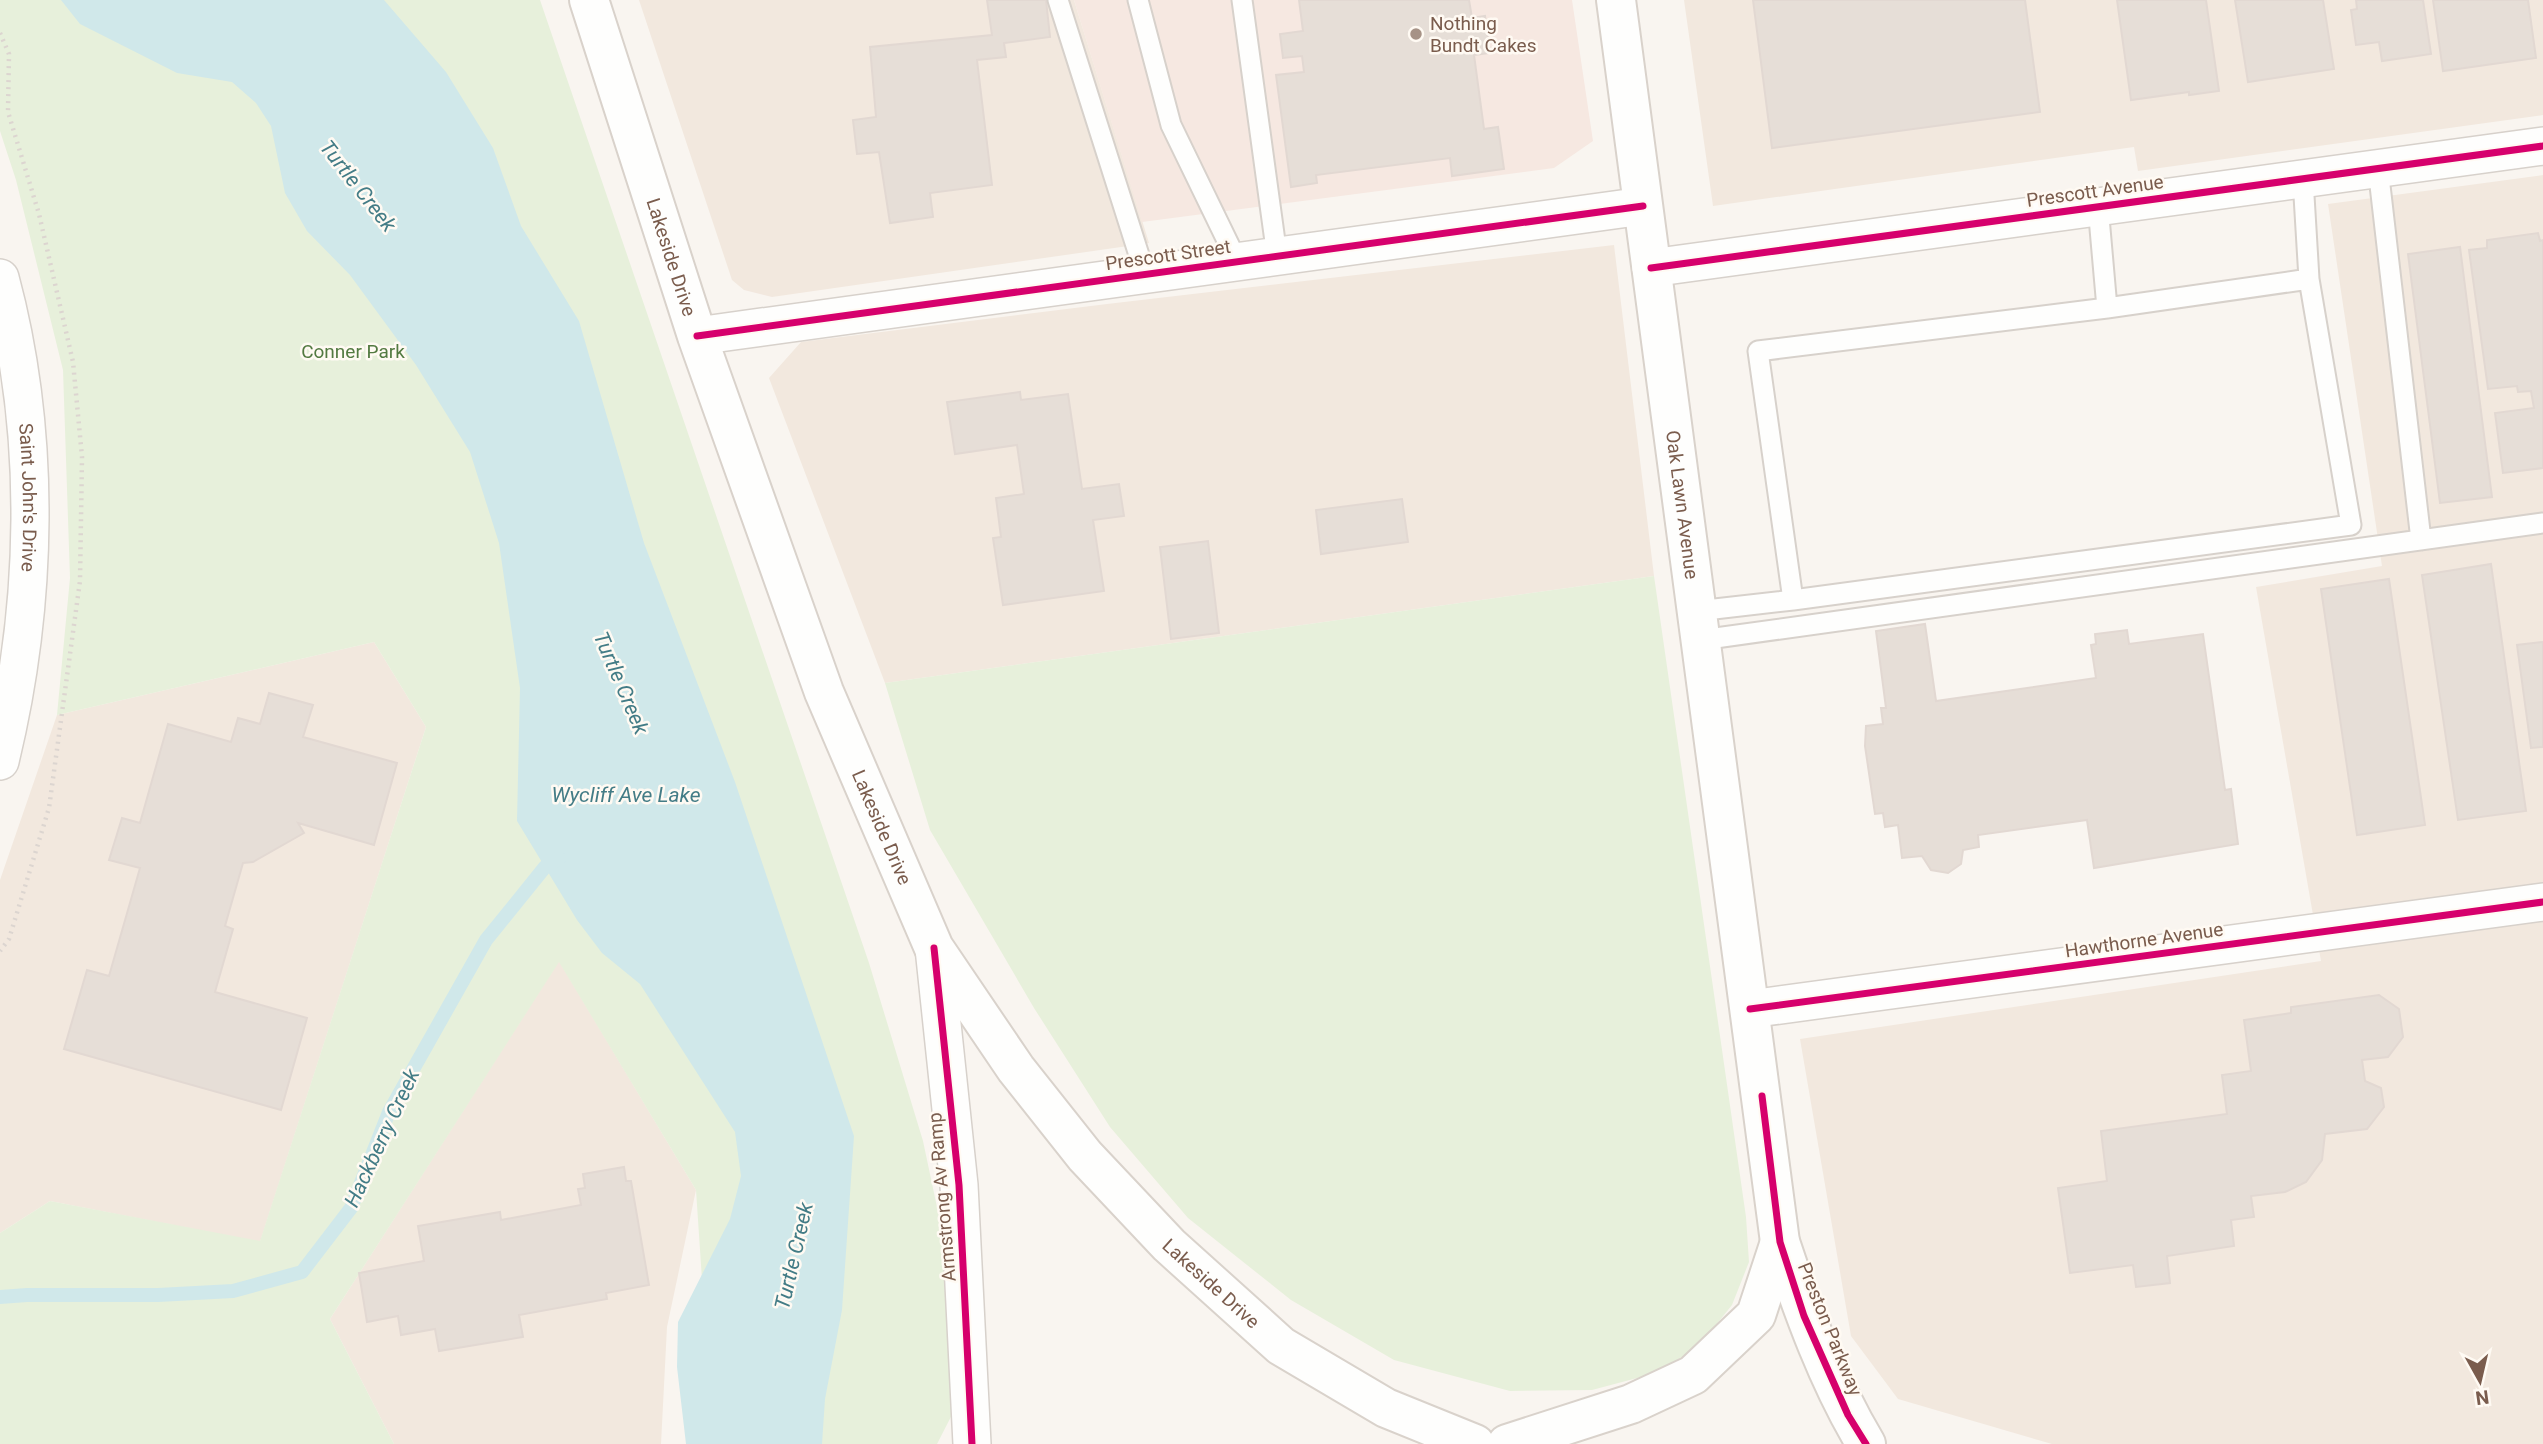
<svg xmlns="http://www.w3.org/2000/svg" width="2543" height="1444" font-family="Roboto,sans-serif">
<rect width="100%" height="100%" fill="#f9f5f0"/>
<path fill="#f2e8de" d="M639,0H1074L1149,243L772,297L744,290L732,280Z
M1684,0H2543V115L2138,171L2134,147L1713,206Z
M2543,175V1444H2052L1898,1399L1851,1336L1800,1039L2321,961L2256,587L2382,566L2328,204Z
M1614,245L1654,576L885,683L769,378L801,342L1107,304Z
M374,642L426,727L260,1242L50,1201L0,1233V880L57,715Z
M559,961L696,1190L667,1327L661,1444H394L330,1319Z"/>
<path fill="#f6e8e1" d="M1074,0H1572L1593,141L1554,168L1142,222Z"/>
<path fill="#e7f0db" d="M0,0H540L869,963L923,1141L952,1278L957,1405L937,1444H713L696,1190L559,962L330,1319L394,1444H0V1233L50,1201L260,1241L426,727L374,642L57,715L70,578L63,370L16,180L0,131Z
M1654,576L1746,1217L1749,1262L1732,1305L1699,1346L1656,1373L1592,1390L1510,1391L1394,1360L1291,1300L1188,1218L1110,1127L1034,1008L930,830L885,683Z"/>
<path fill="#d0e8ea" d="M61,0H384L446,72L493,148L521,226L579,321L644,543L735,782L854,1136L842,1310L825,1399L822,1444H686L677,1367L678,1322L730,1219L741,1176L735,1132L640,984L602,953L577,920L517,821L520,688L499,543L470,452L416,365L350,275L307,231L285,193L271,126L256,103L232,82L177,73L80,24Z"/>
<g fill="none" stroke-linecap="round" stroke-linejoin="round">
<path stroke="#d0e8ea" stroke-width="14" d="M0,1297L27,1295H158L233,1291L302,1272L351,1208L389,1112L486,940L545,867L559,858"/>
</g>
<path fill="#e6ded7" stroke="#e2d8d2" stroke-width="2" d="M987,0H1046L1050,37L1004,43L1006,57L977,60L992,185L930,193L933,217L890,223L879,152L857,154L853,120L876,117L870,47L992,35Z
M1299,0H1469L1472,18L1485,16L1490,53L1474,55L1484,129L1498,127L1504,169L1452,176L1450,158L1316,175L1317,183L1291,187L1276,75L1304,72L1302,56L1283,58L1280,34L1303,31Z
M1753,0H2025L2040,112L1772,148Z
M2117,0H2206L2219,91L2189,95V92L2131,100Z
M2235,0H2323L2334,69L2248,82Z
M2356,0H2423L2431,54L2382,61L2379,42L2356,45L2351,10L2357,9Z
M2433,0H2528L2536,58L2443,71Z
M2538,233L2540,241L2543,240V468L2503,473L2495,413L2534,408L2531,391L2518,392L2517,386L2488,389L2469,250L2487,248V240Z
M2460,247L2492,497L2440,503L2408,254Z
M1020,392L1021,400L1068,394L1082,489L1119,484L1124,516L1093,520L1104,591L1003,605L993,538L1001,537L996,498L1024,494L1017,445L955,454L947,402Z
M1402,499L1408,542L1321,554L1316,510Z
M1208,541L1219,633L1171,639L1160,547Z
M2491,564L2526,811L2458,820L2422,575Z
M2389,579L2425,825L2357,835L2321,589Z
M1925,624L1936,701L2096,678L2091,645L2096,644L2095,634L2127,630L2129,644L2203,634L2225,790L2231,789L2238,844L2094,868L2087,820L1978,835L1979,847L1963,850L1961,864L1948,873L1931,870L1922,856L1902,858L1898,825L1885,827L1883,813L1875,814L1865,746L1866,726L1883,724L1881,708H1886L1876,631Z
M2543,642V747L2531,748L2517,645Z
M269,693L313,705L303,737L397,763L374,845L298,823L304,833L253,862L243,863L225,926L233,929L215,992L307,1018L281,1110L64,1049L87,970L109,976L140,868L109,860L122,818L140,823L168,724L231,742L238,718L260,724Z
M2379,995L2399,1009L2403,1037L2388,1057L2362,1060L2365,1081L2381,1088L2384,1107L2367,1129L2325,1134L2322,1160L2306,1182L2285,1192L2251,1196L2254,1217L2231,1220L2234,1246L2167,1256L2170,1283L2136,1287L2133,1265L2070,1273L2058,1188L2107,1181L2101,1131L2227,1114L2222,1075L2251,1071L2244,1020L2291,1013V1007Z
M624,1167L626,1181H631L649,1285L606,1293L607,1299L519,1315L523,1337L439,1351L435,1329L401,1335L398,1316L367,1322L359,1273L424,1261L418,1226L500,1212L501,1220L581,1205L578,1189L585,1188L583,1174Z"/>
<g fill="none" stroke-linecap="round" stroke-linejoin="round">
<g stroke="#d7d1cb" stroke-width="23">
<path id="service" d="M1058,0L1145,274
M1138,0L1171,125L1237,261
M1242,0L1277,256
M2378,168L2421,540
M2303,179L2309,279
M2098,206L2107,308L1758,351L1793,600L2351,525L2309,279L2107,308
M1697,611L1793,600
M1701,640L2543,523"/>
</g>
<g stroke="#d7d1cb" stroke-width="40">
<g id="minor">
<path d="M1651,268L2543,146"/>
<path id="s1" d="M0,278C42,434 38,605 0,761"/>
<path d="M697,336L1643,206"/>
<path d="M934,948L959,1185L972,1444"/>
<path d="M1750,1009L2543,902"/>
</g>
</g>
<g stroke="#d9d2cb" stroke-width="42">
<g id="secondary">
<path id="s2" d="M589,0L697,336L824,692L934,948L1016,1069L1085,1156L1169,1245L1281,1346L1386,1408L1475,1444"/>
<path id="s3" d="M1616,0L1780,1242C1803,1311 1828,1381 1866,1444"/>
<path d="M1507,1444L1631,1404L1693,1375L1756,1315L1780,1242"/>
</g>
</g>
<path stroke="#dcd5d0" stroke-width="4.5" stroke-dasharray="2 5" stroke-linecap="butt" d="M0,33L9,54L8,112L39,214L73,362L82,457L80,581L49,808L9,939L0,951"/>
<use href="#service" stroke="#fefefd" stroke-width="19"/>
<use href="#minor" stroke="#fefefd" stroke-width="37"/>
<use href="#secondary" stroke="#fefefd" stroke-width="38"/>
<g stroke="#fffaf3" stroke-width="11">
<path id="cycleway" d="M1651,268L2543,146
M697,336L1643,206
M934,948L959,1185L972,1444
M1750,1009L2543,902
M1762,1096L1780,1242L1804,1316L1848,1415L1866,1444"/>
</g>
<use href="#cycleway" stroke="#d6006c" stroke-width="7"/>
</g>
<circle fill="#a69286" stroke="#fffaf3" stroke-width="2.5" cx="1416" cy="34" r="7"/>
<g text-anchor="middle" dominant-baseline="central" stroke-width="5" stroke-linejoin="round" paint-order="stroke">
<g font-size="19" fill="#7a5c4d" stroke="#fffaf3" text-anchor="start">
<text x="1430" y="23">Nothing<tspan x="1430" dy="22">Bundt Cakes</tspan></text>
</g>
<g font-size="19" fill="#7a5c4d" stroke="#fffaf3">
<text transform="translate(2095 191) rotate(-8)">Prescott Avenue</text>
<text transform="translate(1168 255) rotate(-8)">Prescott Street</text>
<text stroke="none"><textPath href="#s2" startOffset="270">Lakeside Drive</textPath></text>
<text stroke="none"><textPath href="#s1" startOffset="222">Saint John's Drive</textPath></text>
<text stroke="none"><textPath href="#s3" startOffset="509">Oak Lawn Avenue</textPath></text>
<text stroke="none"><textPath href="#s2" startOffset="878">Lakeside Drive</textPath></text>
<text transform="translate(2144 940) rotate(-8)">Hawthorne Avenue</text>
<text transform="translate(942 1197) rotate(-95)">Armstrong Av Ramp</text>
<text stroke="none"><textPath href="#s2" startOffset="1446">Lakeside Drive</textPath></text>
<text transform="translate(1830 1329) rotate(68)">Preston Parkway</text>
</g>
<g font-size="19" fill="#537a41" stroke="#fffaf3">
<text x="353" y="351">Conner Park</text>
</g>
<g font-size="21" font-style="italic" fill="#437c86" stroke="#fffaf3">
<text transform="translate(358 186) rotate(52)">Turtle Creek</text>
<text transform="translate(621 683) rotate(67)">Turtle Creek</text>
<text x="626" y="795">Wycliff Ave Lake</text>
<text transform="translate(382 1138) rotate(-65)">Hackberry Creek</text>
<text transform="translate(794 1256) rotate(-77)">Turtle Creek</text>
</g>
</g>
<g transform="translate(2480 1381) rotate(172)" stroke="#fffaf3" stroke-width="5" paint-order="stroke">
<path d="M0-5L12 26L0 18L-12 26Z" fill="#7a5c4d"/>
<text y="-10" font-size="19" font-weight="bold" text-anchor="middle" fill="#7a5c4d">N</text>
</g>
</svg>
